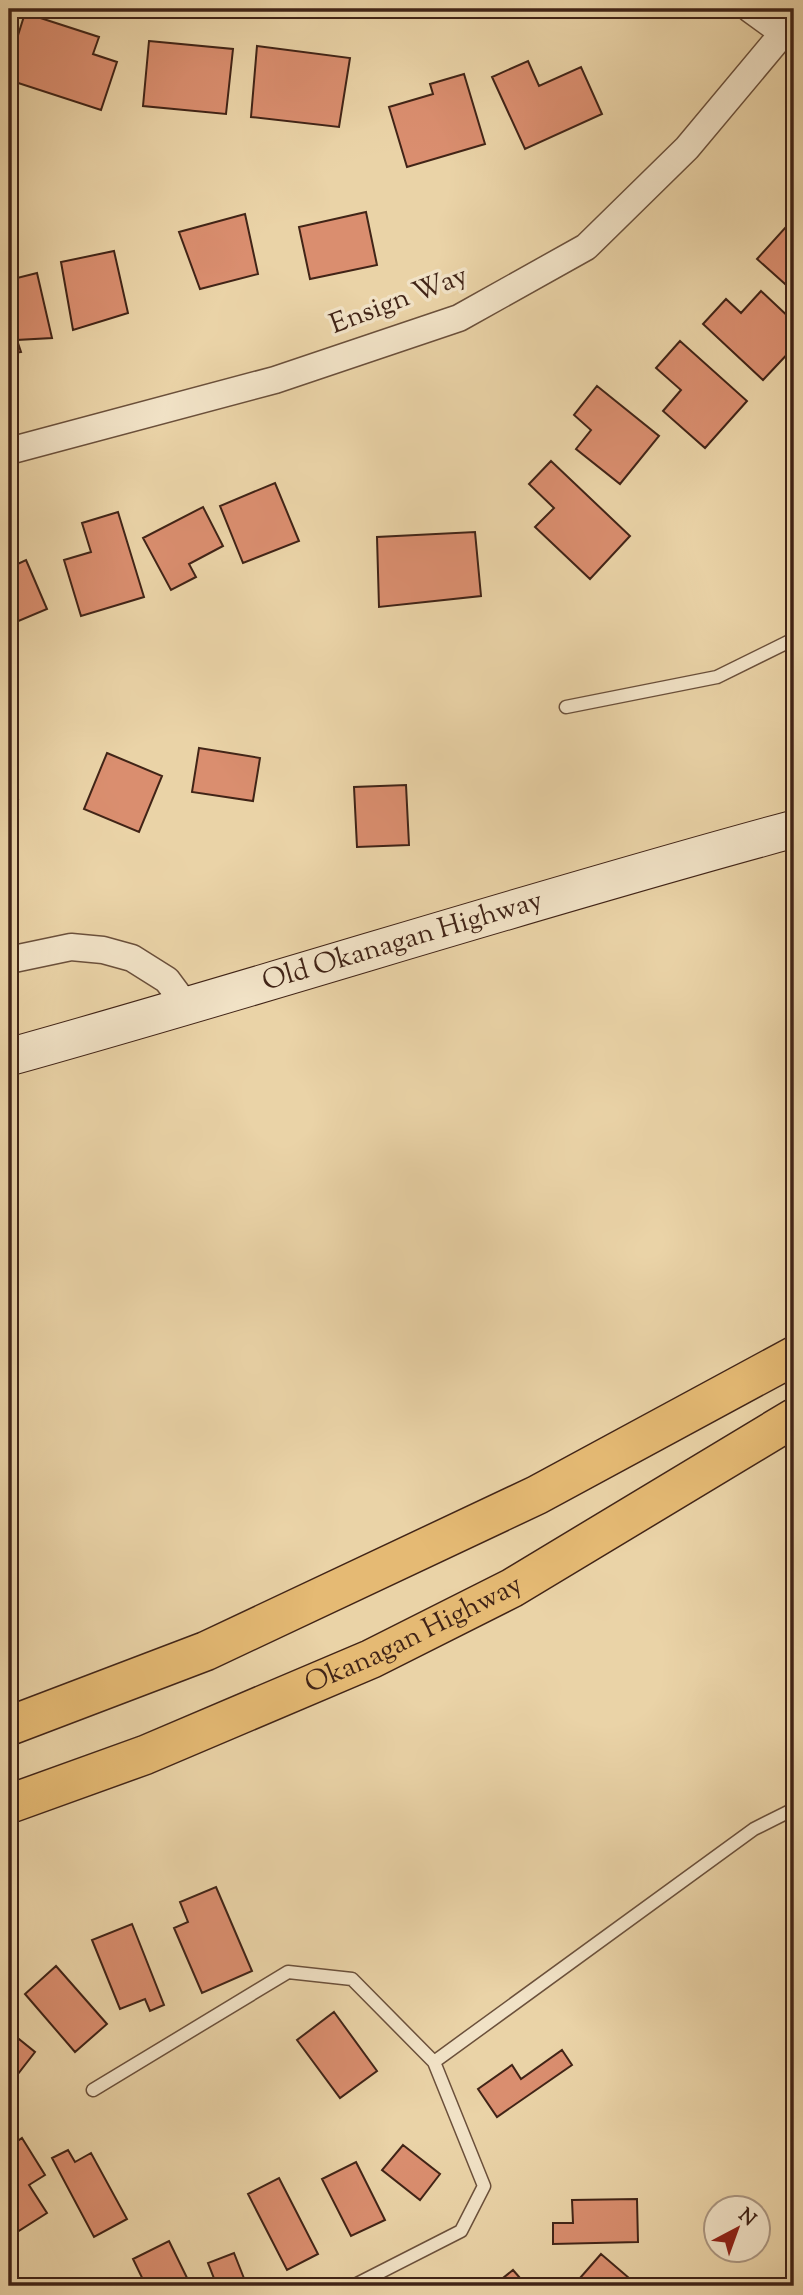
<svg xmlns="http://www.w3.org/2000/svg" width="803" height="2295" font-family="'Sorts Mill Goudy',serif">
<rect width="100%" height="100%" fill="#ead3a7"/>
<filter id="stains"><feTurbulence type="fractalNoise" baseFrequency=".00286" numOctaves="4"/><feColorMatrix values="0 0 0 0 .2 0 0 0 0 .09 0 0 0 0 .02 0 0 0 .5 -.17"/></filter>
<radialGradient id="worn" r=".72"><stop offset=".6" stop-color="#630" stop-opacity="0"/><stop offset="1" stop-color="#630" stop-opacity=".3"/></radialGradient>
<path fill="#da8e6f" stroke="#412417" stroke-width="2" d="M25,13L99,37L93,54L117,62L101,110L9,80V64Z
M149,41L233,49L226,114L143,106Z
M257,46L350,58L339,127L251,117Z
M528,61L539,86L581,67L602,114L525,149L492,77Z
M464,74L485,144L407,167L389,107L433,94L430,84Z
M366,212L377,265L310,279L299,227Z
M245,214L258,274L200,289L179,232Z
M794,218V292L757,259Z
M114,251L128,313L73,330L61,262Z
M37,273L52,338L17,340L21,352L9,354V280Z
M761,291L794,322V347L763,380L703,324L726,299L741,313Z
M680,341L747,401L705,448L663,411L681,390L656,368Z
M597,386L659,436L620,484L576,449L591,430L574,415Z
M551,461L630,536L590,579L535,527L554,508L529,484Z
M275,483L299,541L243,563L220,506Z
M203,507L223,546L189,564L196,577L171,590L143,538Z
M118,512L144,597L81,616L64,560L91,552L82,523Z
M475,532L481,596L379,607L377,537Z
M26,560L47,609L9,625V568Z
M199,748L260,758L253,801L192,792Z
M107,753L162,776L139,832L84,809Z
M9,767L18,799L9,802Z
M406,785L409,845L357,847L354,787Z
M216,1887L252,1971L202,1993L174,1928L188,1922L180,1902Z
M132,1924L164,2005L150,2011L145,1999L120,2009L92,1940Z
M56,1966L107,2024L75,2052L25,1994Z
M334,2012L377,2071L340,2098L297,2040Z
M9,2031L35,2052L14,2079L9,2075Z
M562,2050L572,2065L497,2117L478,2089L512,2065L521,2079Z
M22,2138L45,2175L29,2185L47,2213L17,2232L9,2219V2147Z
M403,2145L440,2174L420,2200L382,2170Z
M68,2150L75,2162L91,2153L127,2219L94,2237L52,2158Z
M356,2162L385,2220L351,2236L322,2179Z
M279,2178L318,2254L287,2270L248,2194Z
M637,2199L638,2242L553,2244V2223H573L572,2200Z
M169,2241L191,2286H146L133,2259Z
M234,2253L247,2286H217L208,2263Z
M601,2254L636,2284L634,2286H573Z
M513,2270L527,2286H493Z"/>
<g fill="none" stroke-linecap="round" stroke-linejoin="round">
<g stroke="#6b503b" stroke-width="15">
<path id="lane" d="M566,707L717,677L794,639
M434,2062L754,1829L794,1809
M93,2090L288,1972L352,1979L434,2062L484,2186L461,2231L353,2286"/>
</g>
<g stroke="#6b503b" stroke-width="29">
<path id="street" d="M750,9L783,33
M9,451L275,380L459,318L586,247L687,148L794,20
M9,960L71,947L103,950L132,958L167,980L187,1007"/>
</g>
<g stroke="#412417" stroke-width="39">
<g id="secondary">
<path id="s1" d="M9,1057C271,984 531,900 794,829"/>
</g>
</g>
<g stroke="#412417" stroke-width="41">
<g id="highway">
<path d="M9,1726L206,1651L537,1495L794,1356"/>
<path id="s2" d="M9,1804L145,1755L371,1659L512,1588L794,1418"/>
</g>
</g>
<use href="#lane" stroke="#f1e2c6" stroke-width="12"/>
<use href="#street" stroke="#f1e2c6" stroke-width="26"/>
<use href="#secondary" stroke="#f1e2c6" stroke-width="37"/>
<use href="#highway" stroke="#e5ba74" stroke-width="38"/>
</g>
<g text-anchor="middle" dominant-baseline="central" stroke-width="7" stroke-linejoin="round" paint-order="stroke">
<g font-size="28" fill="#412417" stroke="#f1e2c6">
<text transform="translate(399 301) rotate(-21)">Ensign Way</text>
<text stroke="none"><textPath href="#s1" startOffset="410">Old Okanagan Highway</textPath></text>
<text stroke="none"><textPath href="#s2" startOffset="439">Okanagan Highway</textPath></text>
</g>
</g>
<rect width="803" height="2295" fill="none" stroke="#ead3a7" stroke-width="35"/>
<rect x="10" y="10" width="782" height="2274" fill="none" stroke="#412417" stroke-width="3.5"/>
<rect x="18" y="18" width="768" height="2260" fill="none" stroke="#412417" stroke-width="2"/>
<g transform="translate(737 2229) rotate(41)"><circle r="33" fill="#f1e2c6" stroke="#ab9680" stroke-width="2"/>
<path d="M0-5L12 26L0 18L-12 26Z" fill="#8f2418"/>
<text y="-10" font-size="19" font-weight="bold" text-anchor="middle" fill="#412417">N</text>
</g>
<rect width="100%" height="100%" filter="url(#stains)"/>
<rect width="100%" height="100%" fill="url(#worn)"/>
</svg>
